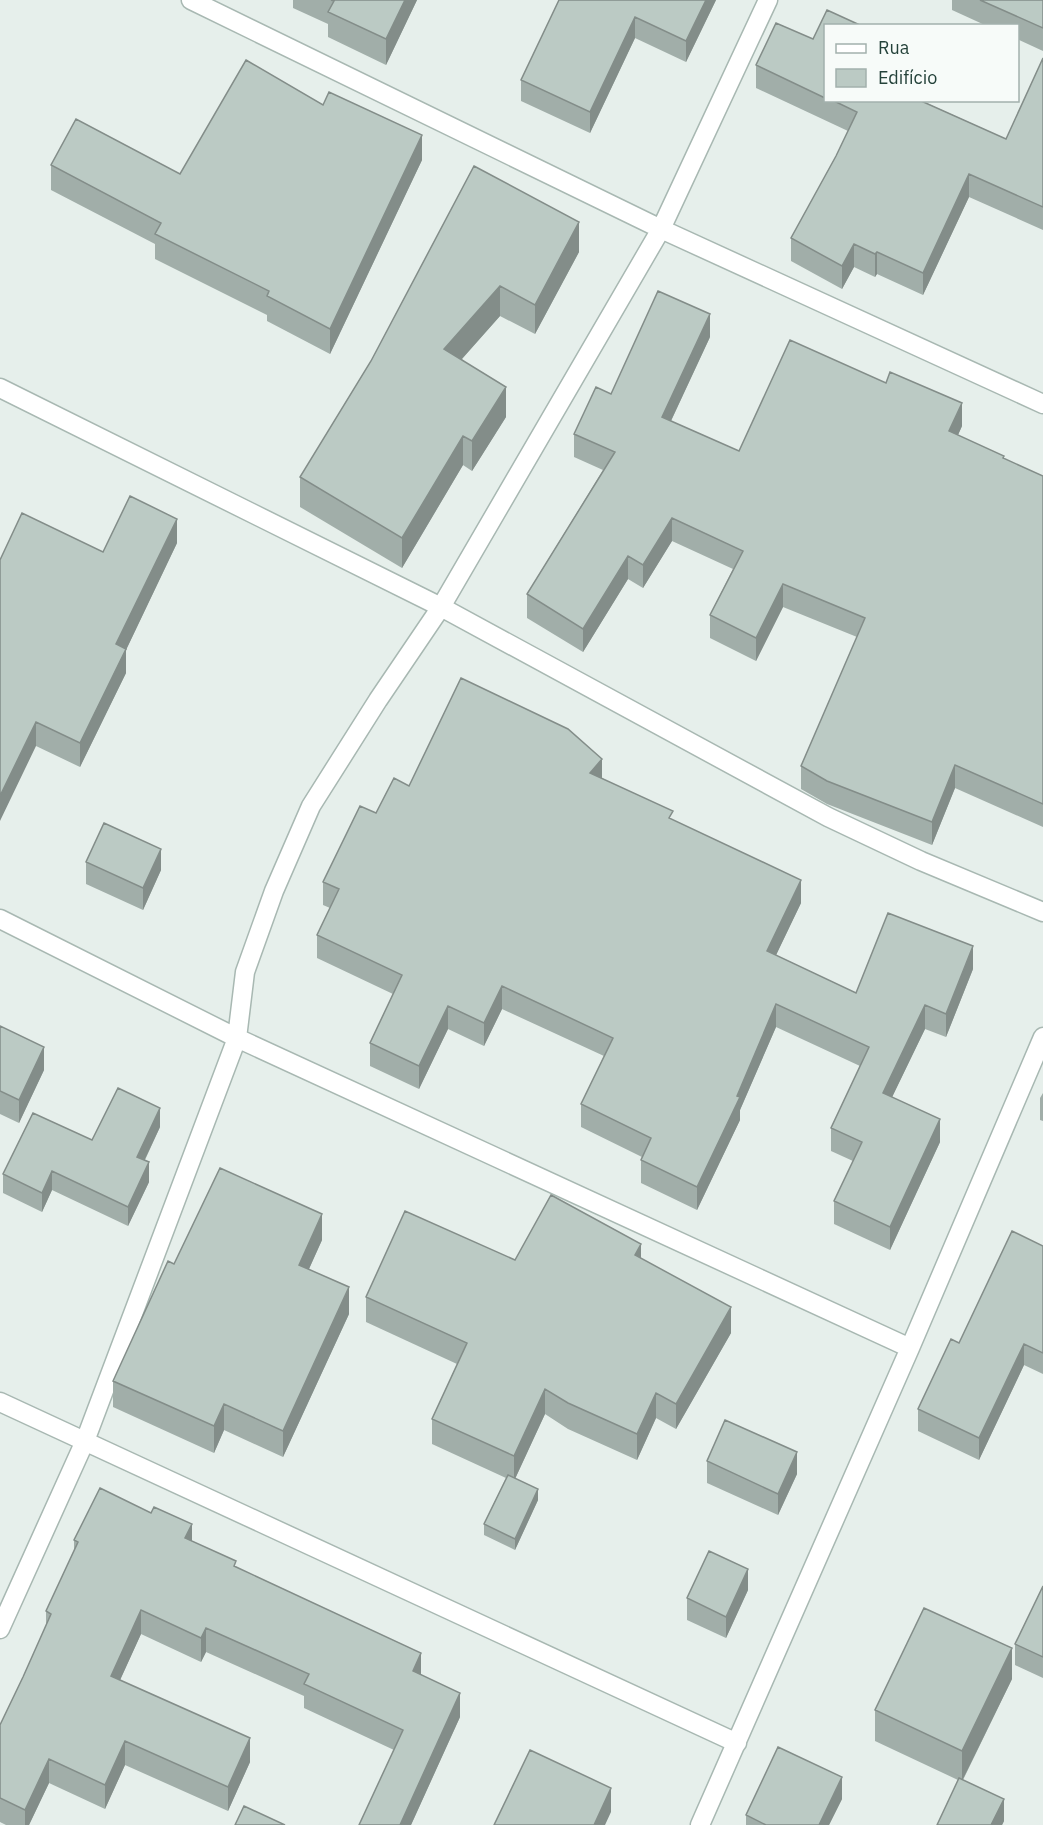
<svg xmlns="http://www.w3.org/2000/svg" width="1043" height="1825" font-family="'IBM Plex Sans',sans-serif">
<rect width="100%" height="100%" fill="#e6efeb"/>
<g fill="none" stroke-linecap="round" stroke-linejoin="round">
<g stroke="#a8b8b2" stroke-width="21">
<path id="street" d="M191,0L661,229L1043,404
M0,388L441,607L828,817L921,861L1043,912
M0,919L237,1038L910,1348
M0,1402L737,1743
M0,1629L85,1441L237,1038L245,972L274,891L311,806L378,700L441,607L661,229L768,0
M700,1825L910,1348L1043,1037"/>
</g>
<use href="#street" stroke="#fff" stroke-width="18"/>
</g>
<path fill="#a1aea9" d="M293,0H417L386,65L328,37V24L293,8Z
M559,0H716L686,62L635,38L590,133L521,101V80Z
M952,0H1043V51L1017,39V26H987L952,10Z
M825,26V100H920L1006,139L1043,58V230L969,197L923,295L877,274L875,277L854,267L842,289L791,261V238L836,156L848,131L756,88V65L813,39Z
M323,105L422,160L330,354L267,321V315L155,259V244L51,190V165L180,174Z
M474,166L579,252L535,334L500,316L462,359L506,417L472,471L463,465L402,568L300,507V477L371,361Z
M710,337L671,421L739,451L962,426L958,435L1004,459L1043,476V827L955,788L932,845L827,804L801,789V766L857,637L783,607L756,661L710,638V615L733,569L672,541L643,588L628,579L583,652L527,618V594L603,470L574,457V434L611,394Z
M177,543L126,650V673L80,767L36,746L0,560L103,552Z
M602,778L673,820L801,903L776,955L856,993L973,969L946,1037L925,1029L892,1097L940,1142L890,1250L834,1224V1201L853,1161L831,1151V1128L860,1066L776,1027L740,1110V1120L697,1210L641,1183V1160L642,1157L581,1127V1104L604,1056L502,1009L484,1046L448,1029L419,1089L370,1066V1043L393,994L317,958V935L330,908L323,905V882L376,813L409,786Z
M86,862L161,870L143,910L86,884Z
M0,1026L44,1070L19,1123L0,1114Z
M1043,1093V1121L1040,1120V1098Z
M160,1127L145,1160L149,1182L128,1226L52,1190L42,1212L3,1193V1174L92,1140Z
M322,1240L309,1269L349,1314L283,1457L224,1430L214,1453L113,1407V1381L174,1264Z
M1043,1246V1374L1024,1365L979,1460L918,1431V1409L959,1343Z
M641,1258L731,1333L676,1429L656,1418L637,1460L568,1429L545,1414L515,1479L538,1500L515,1550L484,1535V1524L506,1478L432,1444V1419L457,1364L366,1322V1297L515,1260Z
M707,1461L797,1474L778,1515L707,1483Z
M74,1540L192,1541L421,1674L460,1717L411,1825H359L394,1750L304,1708V1696L206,1652L201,1662L141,1634L120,1680L250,1762L228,1811L125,1765L105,1809L49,1783L29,1825H6L0,1822V1725L23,1677L46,1626V1611L74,1551Z
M1043,1586V1678L1015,1665V1644Z
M748,1590L726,1638L687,1620V1598Z
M1012,1679L963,1780L1004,1821L1002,1825H937L958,1780L875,1741V1710Z
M842,1799L829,1825H746V1815Z"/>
<path fill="#838d89" d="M405,0H417L386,65V39Z
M706,0H716L686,62V41Z
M635,17V38L590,133V112Z
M422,135V160L330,354V329Z
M969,174V197L923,295V273Z
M579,222V252L535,334V305Z
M854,244V267L842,289V266Z
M877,252V274L875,277V254Z
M500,286V316L444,379V349Z
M710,314V337L662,440V417Z
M506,387V417L472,471V441Z
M962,403V426L949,455V431Z
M463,436V465L402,568V538Z
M672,518V541L643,588V565Z
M177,519V543L126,650V673L80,767V743L116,644Z
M628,556V579L583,652V629Z
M783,584V607L756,661V638Z
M36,722V746L0,821V796Z
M602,759V782L590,773Z
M955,765V788L932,845V822Z
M161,849V870L143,910V888Z
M801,880V903L767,974V951Z
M973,946V969L946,1037V1014Z
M502,986V1009L484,1046V1023Z
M776,1004V1027L740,1110V1120L697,1210V1187Z
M925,1005V1029L883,1116V1093Z
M448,1006V1029L419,1089V1066Z
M44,1047V1070L19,1123V1100Z
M160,1108V1127L137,1176V1157Z
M940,1119V1142L890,1250V1227Z
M149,1162V1182L128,1226V1207Z
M52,1171V1190L42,1212V1193Z
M322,1214V1240L299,1291V1265Z
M641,1244V1269L635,1255Z
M349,1287V1314L283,1457V1431Z
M731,1307V1333L676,1429V1404Z
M1024,1344V1365L979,1460V1438Z
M545,1389V1414L514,1481V1456Z
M656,1393V1418L637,1460V1434Z
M224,1404V1430L214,1453V1426Z
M797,1452V1474L778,1515V1494Z
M538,1489V1500L515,1550V1539Z
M192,1524V1548L185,1538Z
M748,1569V1590L726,1638V1617Z
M141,1610V1634L111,1700V1676Z
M206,1628V1652L201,1662V1638Z
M1012,1648V1679L962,1781V1751Z
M421,1653V1677L413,1671Z
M460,1693V1717L411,1825H400Z
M250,1738V1762L228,1811V1787Z
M125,1741V1765L105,1809V1785Z
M49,1759V1783L29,1825H25V1810Z
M842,1777V1799L829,1825H819Z
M611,1788V1812L605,1825H594Z
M1004,1799V1821L1002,1825H991Z"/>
<path fill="#bbcac4" stroke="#838d89" stroke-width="1.5" d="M331,0H405L386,39L328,12L334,1Z
M559,0H706L686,41L635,17L590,112L521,80Z
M980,0H1043V28Z
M827,10L862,26H825V98L756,65L776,23L813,39Z
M1043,58V207L969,174L923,273L877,252L875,254L854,244L842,266L791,238L836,156L857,112L832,100H919L1006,139Z
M246,60L323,105L329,92L422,135L330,329L267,296L269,291L155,234L161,223L51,165L76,119L180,174Z
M474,166L579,222L535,305L500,286L444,349L506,387L472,441L463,436L402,538L300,477L371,361Z
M658,291L710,314L662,417L739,451L790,340L886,383L890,372L962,403L949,431L1004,456L1003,458L1043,476V804L955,765L932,822L827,781L801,766L865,618L783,584L756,638L710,615L743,551L672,518L643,565L628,556L583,629L527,594L615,452L574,434L596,387L611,394Z
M130,496L177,519L116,644L126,649L80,743L36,722L0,796V560L22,513L103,552Z
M461,678L568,729L602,759L590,773L673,811L669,818L801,880L767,951L856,993L888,913L973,946L946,1014L925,1005L883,1093L940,1119L890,1227L834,1201L862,1142L831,1128L869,1047L776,1004L737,1096L740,1097L697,1187L641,1160L651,1138L581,1104L613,1038L502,986L484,1023L448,1006L419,1066L370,1043L402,975L317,935L339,889L323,882L360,806L376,813L394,778L409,786Z
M104,823L161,849L143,888L86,862Z
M0,1026L44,1047L19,1100L0,1091Z
M118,1088L160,1108L137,1157L149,1162L128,1207L52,1171L42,1193L3,1174L33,1113L92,1140Z
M220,1168L322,1214L299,1265L349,1287L283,1431L224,1404L214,1426L113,1381L168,1261L174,1264Z
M551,1195L641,1244L635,1255L731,1307L676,1404L656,1393L637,1434L568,1403L545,1389L514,1456L432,1419L467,1343L366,1297L405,1211L515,1260Z
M1012,1231L1043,1246V1353L1024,1344L979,1438L918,1409L951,1339L959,1343Z
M725,1420L797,1452L778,1494L707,1461Z
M508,1475L538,1489L515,1539L484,1524Z
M100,1488L151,1513L154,1507L192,1524L185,1538L236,1561L234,1566L421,1653L413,1671L460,1693L400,1825H359L403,1730L304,1684L309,1674L206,1628L201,1638L141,1610L111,1676L250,1738L228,1787L125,1741L105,1785L49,1759L25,1810L0,1798V1725L23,1677L51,1614L46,1611L78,1542L74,1540Z
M709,1551L748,1569L726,1617L687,1598Z
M1043,1586V1657L1015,1644Z
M924,1608L1012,1648L962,1751L875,1710Z
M778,1747L842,1777L819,1825H766L746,1815Z
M530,1750L611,1788L594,1825H494Z
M959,1778L1004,1799L991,1825H937Z
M244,1806L285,1825H235Z"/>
<rect x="824" y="24" width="195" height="78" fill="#f7fbf9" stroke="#a3b1ad" stroke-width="1.5"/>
<rect x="836" y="44" width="30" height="9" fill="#ffffff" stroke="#a3b1ad" stroke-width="1.5"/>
<text x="878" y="54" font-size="18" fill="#24423a">Rua</text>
<rect x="836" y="69" width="30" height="18" fill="#bbcac4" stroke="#a3b1ad" stroke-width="1.5"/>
<text x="878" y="84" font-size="18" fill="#24423a">Edifício</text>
</svg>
